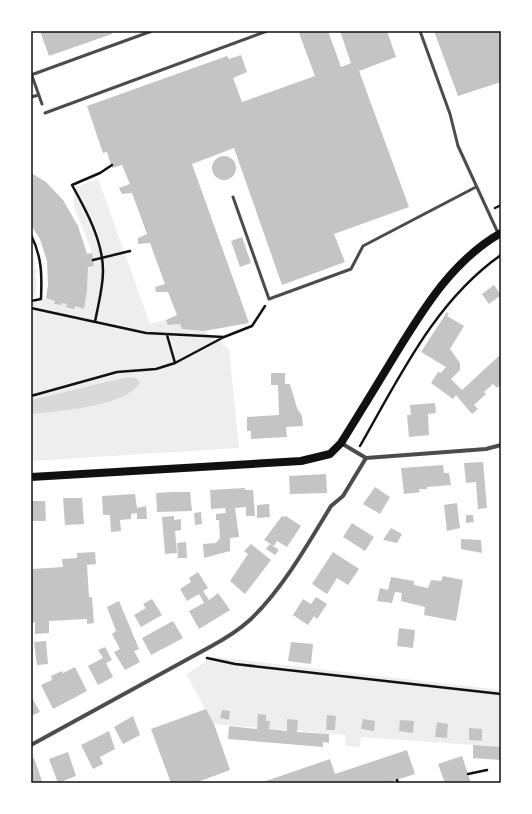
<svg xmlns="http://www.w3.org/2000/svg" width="532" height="814" font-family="'Titillium Web',sans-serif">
<rect width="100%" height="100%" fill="#fff"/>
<path fill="#eee" d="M98,179L150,324L166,320L168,324H180L182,329L204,331L229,349L239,448L31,461V302L46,298L55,301V304L61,305L62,303L67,304L66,307L75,306L84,308L87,291L88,267L94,266L91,249L74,206V188Z
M31,249C37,266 37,280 35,297L31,299Z
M214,657L501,690V747L361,737L360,747L345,746L346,735L214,724L186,674Z"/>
<path fill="#d9d9d9" d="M127,377L136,378L140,382C129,406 55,412 31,414V400Z"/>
<path fill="#c4c4c4" d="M40,31H111L112,34L49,56Z
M306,31H328L341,67L351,63L340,31H387L396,57L359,71L409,207L334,234L345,262L282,285L234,148L192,164L249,323L204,331L182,329L180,324L168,325L166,320L177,315L168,292H156L155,287L165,284L150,243L138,244V238L147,234L132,193L122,194L119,188L130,184L122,165L112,168L107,152L103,153L87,106L227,56L229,59L241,55L247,72L233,78L242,102L315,76L299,33Z
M434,31H501V82L458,96Z
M212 168a12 12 0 1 1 24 0a12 12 0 1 1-24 0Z
M31,173L46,182L63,200L78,226L87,254L92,253L94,266L88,267L87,291L84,309L75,306L74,309L66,307L67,304L62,303L61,305L54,304L55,301L46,298L48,285L47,261L40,239L31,225Z
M242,237L251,263L240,267L231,241Z
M494,285L501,295L489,304L482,294Z
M447,312L449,314L447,316L464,326L450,349L460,363V370L451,379L462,390L501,354V384L497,388L493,384L484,392L486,394L474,405L478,409L472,414L456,395L453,399L431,383L438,372L441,373L446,367L421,352Z
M271,373H285V384H290L297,408L302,416L303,426L286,427L287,437L251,439V431H247V417L279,415L278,385H271Z
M435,403L436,413L428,414L429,435L409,437L407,415H411L410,405Z
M483,462L487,508L478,509L476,482L466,483L464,463Z
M443,465L444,473H449L451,485L427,487V489H419L420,492L404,494L401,468Z
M326,474L327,493L290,494L289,476Z
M375,487L390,497L380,514L363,504Z
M245,488V490H253L255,516H246V507L235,508L239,537L230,538V551L204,558L203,544L216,543L220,538L219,520H216V514L226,513L225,508L211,509L210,490Z
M173,492H190L192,511L157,512L156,493Z
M135,494L137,508L146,506L147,519H137V513L131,514V519L120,520L121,531L111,532L110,515H103L102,496Z
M63,498H82L84,524L65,525Z
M31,501H45L46,521H31Z
M457,503L460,528L447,531L444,505Z
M269,504L270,517L257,518V505Z
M201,512L202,524L195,525L194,513Z
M466,515H473L474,522L466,523Z
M174,516V520L181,519V530L175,531L177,553L165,554L162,517Z
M282,516L284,517L286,516L301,526L287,547L277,541L274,546L264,540Z
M352,523L374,537L365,551L343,537Z
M391,528L402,534L397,543L383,540Z
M461,539L481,540L482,553L461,549Z
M186,542L187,558H178L177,543Z
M251,544L271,560L245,594L230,581L248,554L244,551Z
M270,544L279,550L275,555L266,549Z
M95,552L96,564L87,565L89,597H92L94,623L87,624V619L49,621V633L35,634V622L31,623V569L63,567L62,559L77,558V553Z
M333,552L359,569L348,585L337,578L327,594L312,584Z
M198,572L208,588L203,591L209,600L218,593L230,610L199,629L189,611L204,603L199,594L187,601L180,589L191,582L189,578Z
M443,576L463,580L456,621L424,615L425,607L401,601L402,593L395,592L392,603L377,601L380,588L388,590L391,577L414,581V585L428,588L431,580L441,581Z
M316,597L327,604L317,619L314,616L308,625L293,615L303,599L311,604Z
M152,599L162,615L141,627L134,615L146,608L143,604Z
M119,601L139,649L134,651L140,662L125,670L114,652L120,649L112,634L116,631L107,607Z
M173,621L183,638L151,655L142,638Z
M399,628L415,630L413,648L397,646Z
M46,641L48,664L37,665L34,642Z
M291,642L313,644L311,664L288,661Z
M105,647L112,660L106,663L113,677L98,685L88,666L103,658L98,650Z
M75,667L87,691L53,709L41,685L52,680L51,676L62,671L63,673Z
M31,696L40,712L31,716Z
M206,709L214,724L230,770L195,783H171L151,729Z
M222,710L230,711L229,720L220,718Z
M258,714L266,715V721H270L269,729L287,731V719L298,720L297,732L329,734V743L323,742V747L228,739L229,726L257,729Z
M327,715L336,716L335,730H326Z
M133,716L140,735L123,744L114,727Z
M363,719L375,721L374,731L361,729Z
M400,720L414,721L413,733L399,731Z
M437,722L448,724L447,738L435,737Z
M469,728L482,729V741L469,740Z
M109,731L115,749L100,757L103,764L93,769L81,745Z
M473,745L501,747V760L473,758Z
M407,750L415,774L387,783H260L330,759L335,774Z
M68,752L76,776L58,783L49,759Z
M462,756L471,783H445L438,764Z
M34,758L42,781L39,783H31V759Z"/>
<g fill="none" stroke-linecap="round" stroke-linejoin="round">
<path stroke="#111" stroke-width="2.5" d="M495,208L501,205
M31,235C42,257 42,275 41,299L31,301
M93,260L130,251
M31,308L146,333L224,337L175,363L156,369L117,372L31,396
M95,322C98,305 103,288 103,271C103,241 86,210 72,185L100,173L112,165
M167,335L175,363
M224,337L252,326L265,306
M360,446C399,378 435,301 501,255
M207,658L235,664L501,694
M468,774L487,770
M397,780L398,783"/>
<path stroke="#4c4c4c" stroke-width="3" d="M420,31L450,114L458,146L498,233
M31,73L42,104
M31,75L152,31
M31,97L39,95
M45,113L267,31
M233,197L269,299L351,269L363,246L476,187"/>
<path stroke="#4c4c4c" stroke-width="4" d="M341,443L366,458L486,449L501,445
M31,745L208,648C223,640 238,631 251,619C283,588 308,544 331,506L343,496L366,458"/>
<path stroke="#111" stroke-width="8" d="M31,477L301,461L330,454L341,443C358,416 375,388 392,360C421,313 451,261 501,233"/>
</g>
<rect width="532" height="814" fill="none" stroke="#ffffff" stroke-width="64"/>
<rect x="32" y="32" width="468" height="750" fill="none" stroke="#111" stroke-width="1.5"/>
</svg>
